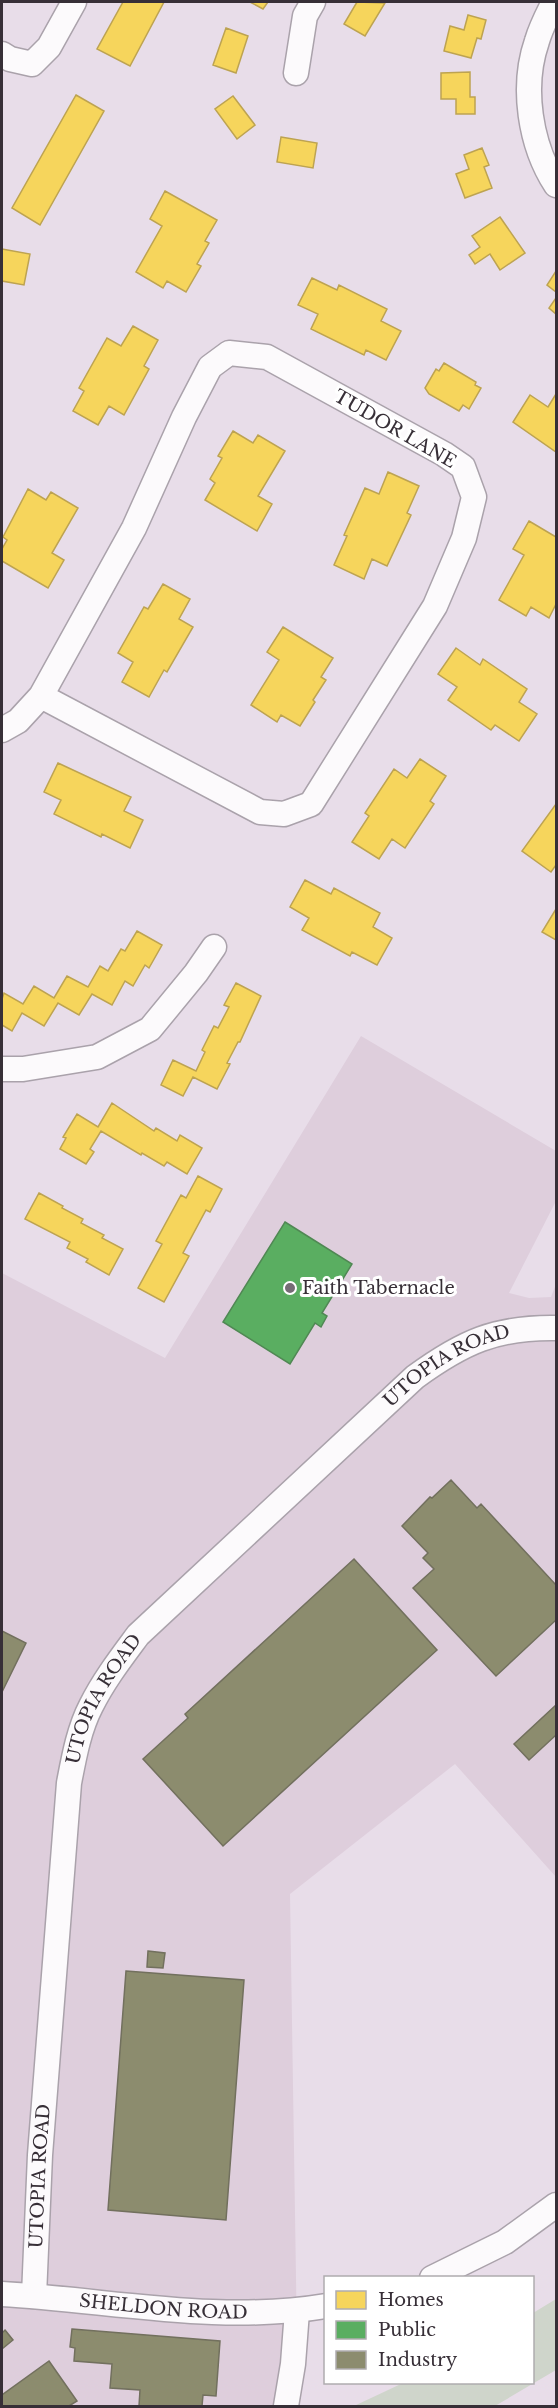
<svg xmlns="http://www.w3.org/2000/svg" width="558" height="2408" font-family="'Libre Baskerville',serif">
<rect width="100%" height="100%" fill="#e8dde9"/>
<path fill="#decedc" d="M361,1036L556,1151V1201L509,1293L529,1298L551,1297L556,1284V1877L455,1764L290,1894L298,2406H2V1273L165,1358Z"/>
<path fill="#cfd5cb" d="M556,2299V2370L495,2406H354L403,2383L532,2382L533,2313Z"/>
<path fill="#f6d55c" stroke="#bda351" stroke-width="1.5" d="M123,2H164L130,66L97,49Z
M250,2H268L263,9Z
M357,2L385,3L365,36L344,24Z
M468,15L486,20L481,39L477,38L471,58L444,51L450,26L464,30Z
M226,28L248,36L236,73L213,65Z
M470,72V97H475V114H456V99H441V73Z
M76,95L104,111L40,225L12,208Z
M233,96L255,125L237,139L215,109Z
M281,137L317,143L313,168L277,162Z
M482,148L489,165L484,167L492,188L465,198L456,174L469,169L464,155Z
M165,191L217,220L205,241L209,243L197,264L201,266L186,292L167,281L163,288L136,272L162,226L150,219Z
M500,217L525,253L500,270L490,254L475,264L469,255L480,247L472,236Z
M2,249L30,254L24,285L2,281Z
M556,271V292L547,285Z
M312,278L337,290L339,285L387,309L381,321L401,331L386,360L366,350L364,355L311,329L318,314L298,305Z
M556,298V314L549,308Z
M133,326L158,340L144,366L149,369L124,415L109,406L98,425L73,411L84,391L79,388L107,338L121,346Z
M444,363L476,382L475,385L481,388L469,409L463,405L459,411L429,394L425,388L436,369L439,371Z
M556,394V452L513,422L530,395L548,407Z
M233,431L253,443L258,435L285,451L258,496L272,504L257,531L205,500L215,483L210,479L222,458L218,456Z
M388,472L419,486L407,513L411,515L387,566L372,559L364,579L334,565L347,536L344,535L365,488L379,494Z
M28,489L46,500L51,492L78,508L52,553L64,560L48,588L2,561V549L7,540L3,537Z
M529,521L556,537V604L549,618L531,607L526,616L499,600L524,555L513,549Z
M163,584L190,599L179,619L193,627L167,672L164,670L149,697L122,682L133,662L118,653L144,607L148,609Z
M283,627L333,658L321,677L326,680L313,700L315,702L300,726L281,715L277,722L251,705L279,660L267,652Z
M456,648L480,665L483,659L527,689L519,702L537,714L519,741L495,725L491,730L448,700L457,687L438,674Z
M420,759L446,776L430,801L434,804L405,848L392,839L379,859L352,842L369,816L365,813L394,769L407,778Z
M58,763L131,797L124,811L143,820L130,848L102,834L101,837L54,814L61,800L44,792Z
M556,804V865L551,872L522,851Z
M305,880L331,894L334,888L380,913L373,927L392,938L377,965L352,952L350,956L302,930L309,918L290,907Z
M556,909V940L542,932Z
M137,931L162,945L149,968L145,965L133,986L125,981L112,1005L92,994L79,1015L58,1003L44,1026L22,1013L12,1031L2,1025V999L4,993L23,1004L34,986L54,998L67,976L88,987L100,966L108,971L121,949L125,951Z
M236,983L261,996L240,1042H238L227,1063L230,1064L217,1089L193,1077L183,1096L161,1085L173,1060L196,1071L205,1052L202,1050L214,1026L218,1028L229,1007L224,1005Z
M112,1103L154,1131L156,1128L177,1141L180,1135L202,1148L187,1174L167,1162L164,1166L142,1153L141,1155L101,1131L90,1149L94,1152L86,1164L60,1149L66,1138L63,1137L77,1114L98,1127Z
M198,1176L222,1189L210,1212L206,1210L183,1253L189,1256L164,1302L138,1288L162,1244L156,1241L181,1195L186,1198Z
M39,1193L63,1206L62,1208L83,1219L81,1223L104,1235L102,1238L123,1249L109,1275L86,1262L88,1259L67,1248L70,1242L25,1219Z"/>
<path fill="#5aae61" stroke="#508854" stroke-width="1.5" d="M285,1222L352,1264L322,1313L327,1316L321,1327L315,1323L290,1364L223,1322Z"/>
<path fill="#8c8c6e" stroke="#72705e" stroke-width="1.5" d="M451,1480L477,1508L481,1504L556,1585V1620L496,1676L413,1588L434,1569L423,1558L428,1553L402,1526L430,1497L432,1498Z
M354,1559L437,1650L223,1846L143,1759L188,1718L185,1714Z
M2,1631L26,1643L2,1692Z
M556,1705V1735L529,1760L514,1744Z
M148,1951L165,1953L163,1968L147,1967Z
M126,1971L244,1980L226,2220L108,2210Z
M72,2329L220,2341L216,2396L203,2395L202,2406H139L140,2390L110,2388L112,2364L74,2361L75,2348L70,2347Z
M5,2330L13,2340L2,2349V2333Z
M49,2361L77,2401L69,2406H2V2395Z"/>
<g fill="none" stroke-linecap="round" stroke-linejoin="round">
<g stroke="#aaa2ab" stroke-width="27">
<g id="minor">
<path d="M554,2C548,14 541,27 537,41C521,87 530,145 556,185"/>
<path d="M2,54L10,59L32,64L49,47L74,2"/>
<path d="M296,73L305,16L313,2"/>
<path d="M2,730L18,721L41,696L260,812L284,814L311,804L435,606L464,538L474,497L463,467L444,454L267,357L229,353L210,367L184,417L134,528L41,696"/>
<path d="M2,1069H23L97,1057L150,1029L196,973L214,947"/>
<path d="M432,2278L505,2242L556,2205"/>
<path id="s1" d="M2,2294C109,2300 219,2324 326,2306"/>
<path id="s2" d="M34,2296L40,2155L69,1783C74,1757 79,1729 91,1706C104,1680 121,1658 138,1635L415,1377C463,1342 496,1327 556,1328"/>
<path d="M286,2406L293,2364L297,2311"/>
</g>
</g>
<use href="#minor" stroke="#fcfafc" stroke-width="24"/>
</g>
<circle fill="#756c75" stroke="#fff" stroke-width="2" cx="290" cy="1288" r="6"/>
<g text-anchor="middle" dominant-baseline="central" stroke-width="6" stroke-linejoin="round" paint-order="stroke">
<g font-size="18" fill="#372f37" stroke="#fff">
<text transform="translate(395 429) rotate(30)">TUDOR LANE</text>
<text stroke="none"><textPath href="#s2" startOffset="1092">UTOPIA ROAD</textPath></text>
<text stroke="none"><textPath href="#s2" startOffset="606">UTOPIA ROAD</textPath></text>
<text stroke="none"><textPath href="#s2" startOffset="120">UTOPIA ROAD</textPath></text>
<text stroke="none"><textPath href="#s1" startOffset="162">SHELDON ROAD</textPath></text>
</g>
<g font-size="18" fill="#372f37" stroke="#fff" text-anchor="start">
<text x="302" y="1288">Faith Tabernacle</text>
</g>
</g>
<rect width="558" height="2408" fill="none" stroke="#372f37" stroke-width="6"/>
<rect x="324" y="2276" width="210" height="108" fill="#ffffff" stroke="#afacaf" stroke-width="1.5"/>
<rect x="336" y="2291" width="30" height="18" fill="#f6d55c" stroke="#afacaf" stroke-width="1.5"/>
<text x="378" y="2306" font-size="18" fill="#372f37">Homes</text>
<rect x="336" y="2321" width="30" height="18" fill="#5aae61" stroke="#afacaf" stroke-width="1.5"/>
<text x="378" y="2336" font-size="18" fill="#372f37">Public</text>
<rect x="336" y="2351" width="30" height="18" fill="#8c8c6e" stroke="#afacaf" stroke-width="1.5"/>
<text x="378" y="2366" font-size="18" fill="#372f37">Industry</text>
</svg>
